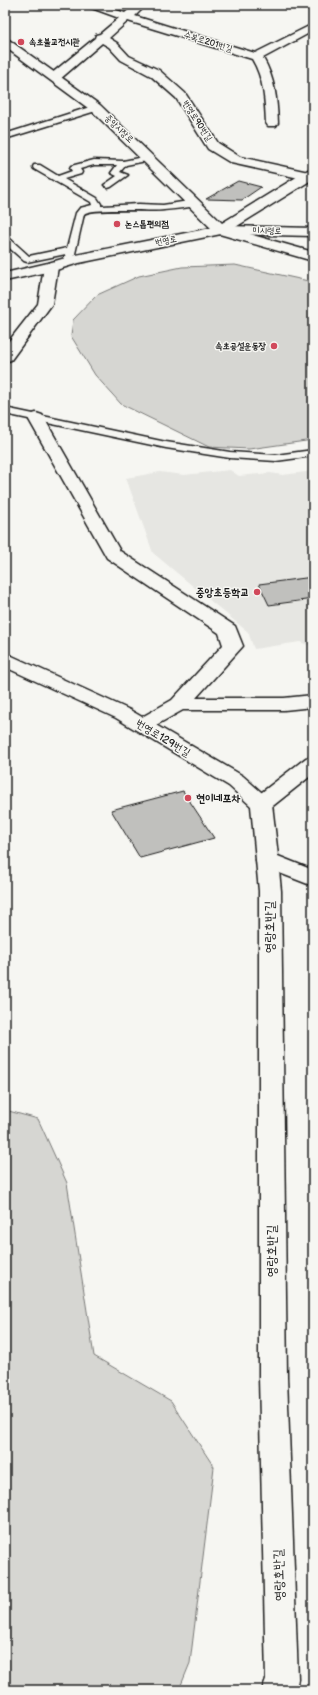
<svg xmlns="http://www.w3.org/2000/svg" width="318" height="1695" font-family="'Balsamiq Sans','Poor Story',sans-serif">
<rect width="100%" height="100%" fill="#f6f6f2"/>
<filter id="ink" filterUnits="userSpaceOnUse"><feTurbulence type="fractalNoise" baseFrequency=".025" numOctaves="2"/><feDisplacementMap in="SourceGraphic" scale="8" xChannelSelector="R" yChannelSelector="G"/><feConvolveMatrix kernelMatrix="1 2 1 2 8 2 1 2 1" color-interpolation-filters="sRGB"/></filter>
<g filter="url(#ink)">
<path fill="#e6e6e2" d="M230,470L239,476L270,473L283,475L313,471V647L300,642L254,649L248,632L153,553L126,478L160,472L184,475Z"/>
<path fill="#d6d6d2" stroke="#797977" d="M235,265L313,282V440L249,449L209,447L121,404L95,375L71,336L73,320L97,295L139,276L182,267Z
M5,1110L38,1119L67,1183L94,1356L171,1401L214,1467L190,1663L179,1690H5Z"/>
<path fill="#c0c0bd" stroke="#1c1c1c" d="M238,181L261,187L242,200L206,199Z
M313,577V599L269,605L259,584Z
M183,791L214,838L140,858L111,810Z"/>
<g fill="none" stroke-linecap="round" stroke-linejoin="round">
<g stroke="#1c1c1c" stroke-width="3">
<path id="service" d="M93,106H99L100,108L99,110L5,139V134Z
M148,156L152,158L151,160L126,165L120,172L128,175L111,187L108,188L104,185L117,176L111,173L117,165H94L80,169L82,172L81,174L64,179L97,198L101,204V206H103L139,204L163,205L195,200L199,203L198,205C187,208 175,209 164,210C150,212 92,207 84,214L74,258L69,261L64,258L66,254L27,262L24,261L5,244V236L8,237L29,256L67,248L76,213L80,208L92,205L91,202L34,169L33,167L34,165H40L58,176L72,171L70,168L71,166L94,160L123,161Z
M5,408L166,442L230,452L276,455L313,450V456L276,461L230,458L166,448L5,414Z"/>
</g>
<g stroke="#1c1c1c" stroke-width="3">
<path id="minor" d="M88,5H103L125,13L134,5H146L135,16L255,53L313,24V31L263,58C275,79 277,99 278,123L276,126H268L266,123C265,100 264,79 252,59L128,21L109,38L117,43L129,56L159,70L185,93L218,143L240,157L313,173V179L308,180L231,163L208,149L176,98L151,76L121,60L109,47L102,43L59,80H51L49,77L51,74L95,38L96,35L100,34L119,18L89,7Z
M221,226L313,252V261L216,233L214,230L216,227Z
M51,263L56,264L58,267L52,304L11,360L5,362V346L38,304L44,267L46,264Z
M36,413L42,415L44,418L120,551L235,626L243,646L196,698H284L313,695V707L284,710H183L149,729L142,731L135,729L132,725L135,721L172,700L223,645L219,633L107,558L28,418L30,415Z
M313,756V774L269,809L261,811L253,809L250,804L253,799L306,758Z
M267,853L275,855L278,860L281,891L287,1377L298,1679L296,1690H262L266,1679L259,1377V891L256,860L259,855Z"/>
</g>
<g stroke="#1c1c1c" stroke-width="3">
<path id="tertiary" d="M5,39L9,40L100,105L222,223L308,170L313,169V179L226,233L221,234L216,233L92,111L5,47Z
M5,654L12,656L130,710L243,776L269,799L272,804L278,856L313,870V886L259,865L256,860L251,806L229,786L116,718L5,667Z"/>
</g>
<g stroke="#1c1c1c" stroke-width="3">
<path id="secondary" d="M221,226L313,228V236L221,234L79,263L56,270L5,281V273L48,263L76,255Z"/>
</g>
<use href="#service" fill="#f6f6f2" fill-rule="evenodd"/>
<use href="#minor" fill="#f6f6f2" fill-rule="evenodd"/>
<use href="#tertiary" fill="#f6f6f2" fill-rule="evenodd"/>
<use href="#secondary" fill="#f6f6f2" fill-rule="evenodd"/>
</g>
</g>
<g fill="#d1495b" stroke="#f6f6f2" stroke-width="1.5">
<circle cx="21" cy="42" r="4"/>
<circle cx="117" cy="224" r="4"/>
<circle cx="274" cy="346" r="4"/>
<circle cx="257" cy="592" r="4"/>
<circle cx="188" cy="798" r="4"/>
</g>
<g text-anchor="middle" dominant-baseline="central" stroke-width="3" stroke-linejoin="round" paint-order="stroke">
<g font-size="9" font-weight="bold" fill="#1c1c1c" stroke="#f6f6f2" text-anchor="start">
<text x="29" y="42">속초불교전시관</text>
<text x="125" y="224">논스톱편의점</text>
<text x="266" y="346" text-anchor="end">속초공설운동장</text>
</g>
<g font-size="9" fill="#1c1c1c" stroke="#f6f6f2">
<text transform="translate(208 42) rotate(17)">수복로201번길</text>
<text transform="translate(197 121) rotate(57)">번영로90번길</text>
<text transform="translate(119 129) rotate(44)">중앙시장로</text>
<text transform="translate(267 231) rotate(1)">미시령로</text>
<text transform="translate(166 241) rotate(-11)">번영로</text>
</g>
<g font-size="11" font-weight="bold" fill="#1c1c1c" stroke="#f6f6f2" text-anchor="end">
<text x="249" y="592">중앙초등학교</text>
<text x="196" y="798" text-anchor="start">현이네포차</text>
</g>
<g font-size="11" fill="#1c1c1c" stroke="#f6f6f2">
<text transform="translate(163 738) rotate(31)">번영로129번길</text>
</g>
<g font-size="13" fill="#1c1c1c" stroke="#f6f6f2">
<text transform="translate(270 927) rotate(-90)">영랑호반길</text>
<text transform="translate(272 1251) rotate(-90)">영랑호반길</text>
<text transform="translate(279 1575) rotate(-92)">영랑호반길</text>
</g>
</g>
<rect width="318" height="1695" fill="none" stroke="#f6f6f2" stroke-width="20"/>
<rect x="10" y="10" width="298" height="1675" fill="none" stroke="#1c1c1c" stroke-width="1.5" filter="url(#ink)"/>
</svg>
